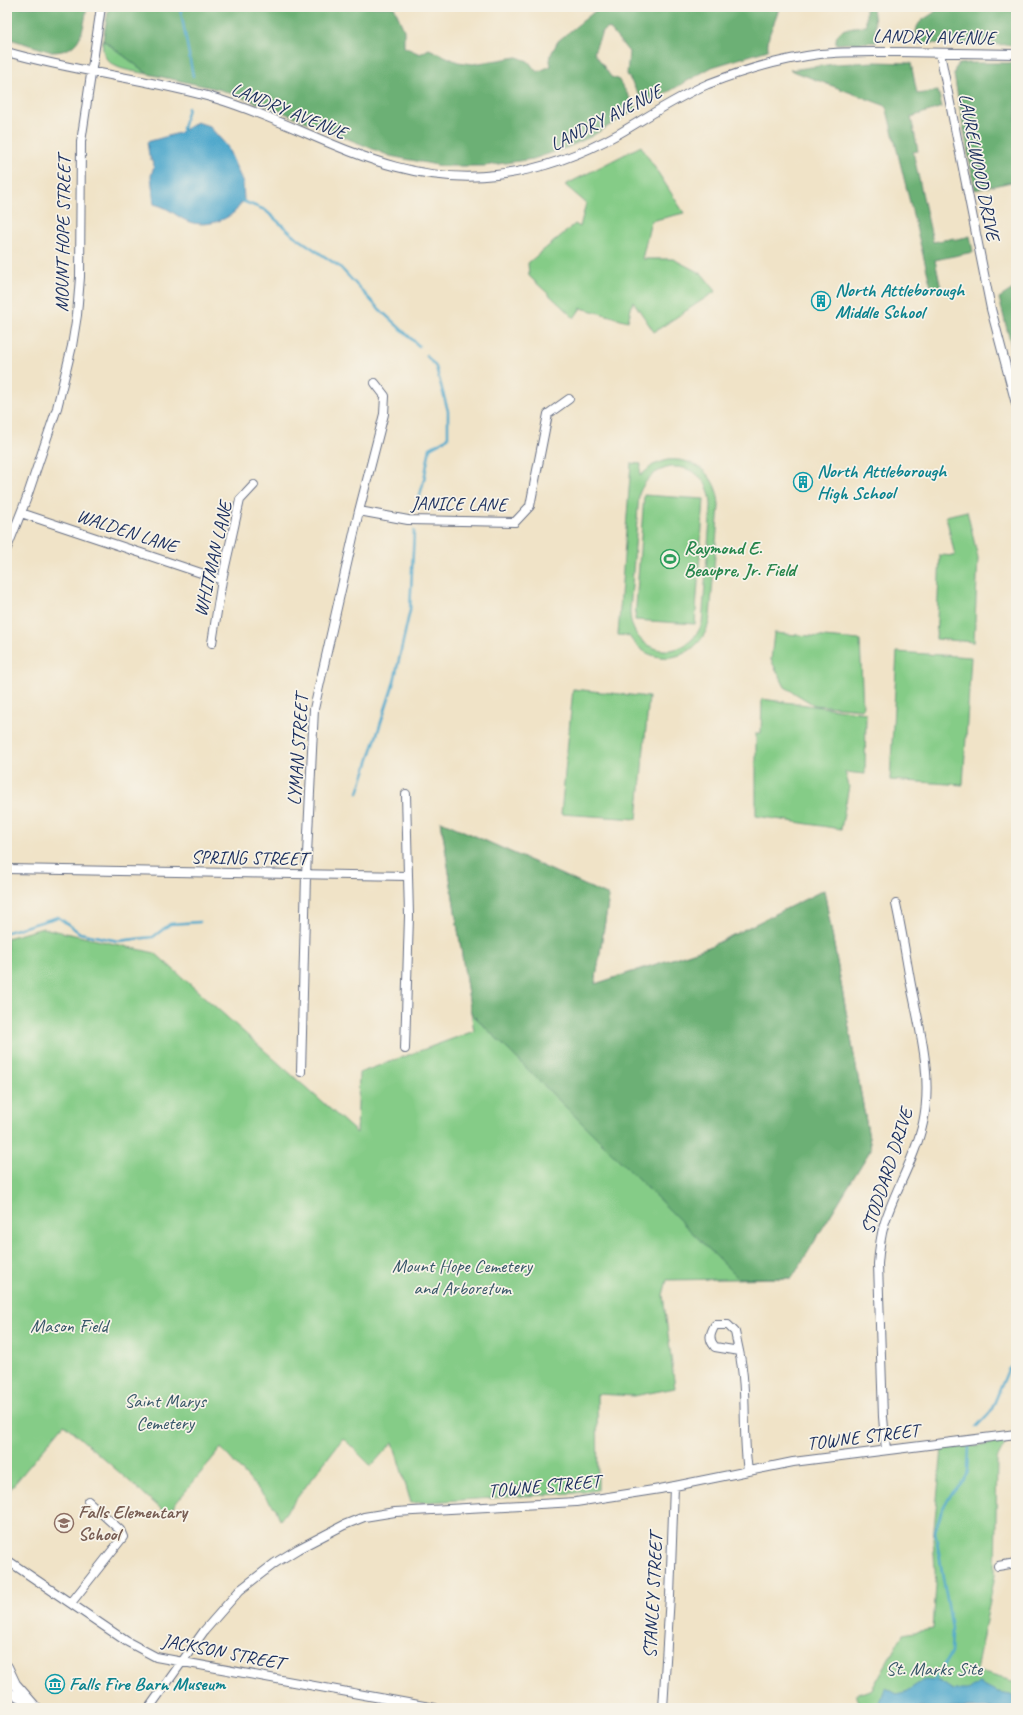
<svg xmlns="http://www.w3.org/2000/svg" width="1023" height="1715" font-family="Caveat,sans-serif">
<rect width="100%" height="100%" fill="#f7f3e8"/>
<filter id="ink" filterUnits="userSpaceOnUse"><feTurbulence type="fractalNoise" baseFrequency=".025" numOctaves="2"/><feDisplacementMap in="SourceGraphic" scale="8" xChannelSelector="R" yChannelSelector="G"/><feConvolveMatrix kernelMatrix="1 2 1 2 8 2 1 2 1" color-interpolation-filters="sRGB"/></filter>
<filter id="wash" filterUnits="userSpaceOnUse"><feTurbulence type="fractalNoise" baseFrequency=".012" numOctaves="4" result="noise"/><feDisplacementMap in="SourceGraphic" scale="16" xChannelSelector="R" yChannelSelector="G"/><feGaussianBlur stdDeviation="0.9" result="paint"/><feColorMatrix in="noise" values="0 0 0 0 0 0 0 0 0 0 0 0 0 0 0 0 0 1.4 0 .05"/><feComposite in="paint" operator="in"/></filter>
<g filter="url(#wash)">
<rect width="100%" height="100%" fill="#f0e3c7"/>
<path fill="#85cc87" stroke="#507e72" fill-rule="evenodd" d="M103,40L148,74C127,70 99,69 103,40Z
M641,146L684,213L651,221L642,259H673L702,274L716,291L654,332L633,301L628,321L581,308L574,318L529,276L528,263L575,224L580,227L586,203L565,185Z
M667,460C697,457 718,477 719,506L710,617C704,659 652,673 629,636L618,635L631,463L641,464L640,476L653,465ZM671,467C695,466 711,482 711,506L702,623C687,665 630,656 630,611L639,494C645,479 655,470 671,467Z
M644,495L704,499L695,624L635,620Z
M967,511L978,558L974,642L936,639L940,555L955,556L946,516Z
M774,633L860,640L863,709L814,705L785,687L771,660Z
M897,652L971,657L963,785L890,780Z
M573,689L649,697L637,819L561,814Z
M762,699L866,713L865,774L845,772L849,786L841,829L756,816V733H761Z
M441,821L609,896L595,984L709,947L824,890L871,1149L792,1278L667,1280L663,1295L675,1388L634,1396L597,1394L598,1490L575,1493L411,1503L393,1442L371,1466L343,1438L280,1520L276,1509L221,1448L167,1514L64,1424L7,1493V938L43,928L155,953L357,1133L359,1073L474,1031Z
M1006,1442L997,1459L995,1575L976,1671L1016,1682V1708H862L856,1695L872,1689L903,1634L933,1629L936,1585L933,1539L942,1449Z"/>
<path fill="#6cb074" stroke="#447069" d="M7,7H87C83,30 82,52 52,52L7,38Z
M109,7H394L404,30V47L420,54L429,49L458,62L473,64L517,57L528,61L537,72L551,66L550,61L551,54L558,41L600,7H779C776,24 766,33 768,50L712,67L645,105L627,74L629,52L609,28L602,32L594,52L611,77L618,79L637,109L590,137L566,148L533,159L484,166H442L390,156L280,111L218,89L148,74L103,40Z
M866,7H873L877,42L836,44C834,27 853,27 866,26Z
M939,7H1016V45L917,43C912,16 928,22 939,7Z
M874,62L911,63L917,94L938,91L942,107L911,117L918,151L913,152L933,242L954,238L955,240L970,236L973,252L935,260L941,289L932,291L886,106L790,70L834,64Z
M967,63H1016V181L975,190L954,75L955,69L959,64Z
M1016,287V365L999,298Z
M441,821L609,896L595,984L709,947L824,890L871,1149L792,1278H738L471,1013Z"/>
<path fill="#4fa8cc" stroke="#356c95" d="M197,122L209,126L227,146L243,183L244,200C240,204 237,211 232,214C220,223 201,227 187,221C174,215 170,208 154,204L151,176L154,166L149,155L147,142L179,133Z
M924,1680L939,1681L953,1690H967L980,1683L997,1692L1011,1694L1015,1701L1012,1708H878L885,1688L896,1694L905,1692Z"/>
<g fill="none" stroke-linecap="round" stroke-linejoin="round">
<path stroke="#4fa8cc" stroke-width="2.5" d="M180,7L193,76
M182,133L188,108
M240,200L265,210L293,235L340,267L376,306L419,346
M417,506L424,480L430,448L448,438V411L436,367L426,355
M358,793L394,682L410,610L414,531
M7,932L58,917L80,933L118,941L153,937L170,924L200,922
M976,1427L991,1411L1008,1370L1013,1365H1016
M933,1683L951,1653L952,1629L935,1531L942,1510L949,1497L963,1481L968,1471L969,1447"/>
</g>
</g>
<g filter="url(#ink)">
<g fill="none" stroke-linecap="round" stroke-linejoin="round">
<g stroke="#666e83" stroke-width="10">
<path id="minor" d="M7,52C75,72 146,78 214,98C311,126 389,188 496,175C541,170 581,155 620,133C649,116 677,97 708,84C744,70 781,59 820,54C847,51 873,52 900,52C938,53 977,53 1016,54
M940,53L991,309L1016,404
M359,511L408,520L515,522L530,506L548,414L569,399
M21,513L222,580
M7,548L26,500L57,408L72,346L77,315L80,277L81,142L101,7
M212,643L222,580L240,500L254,485
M7,869L408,876
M405,1049L409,916L406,794
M301,1072L306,875L314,709L359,511L384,414L385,396L375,383
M739,1351L735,1332L728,1325H715C710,1334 708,1339 715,1347L739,1351C748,1391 742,1431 748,1471
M886,1450L883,1417L878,1264C879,1251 880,1238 884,1225C894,1191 915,1159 923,1123C933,1078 920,1030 911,985C906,958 902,931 896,904
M7,1560L126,1641L156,1657L435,1708
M998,1566L1016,1563
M71,1603L123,1537L120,1530L88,1501
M7,1691L29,1703
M149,1708L204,1631L240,1590L275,1563L298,1549L344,1525L364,1517L395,1512L576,1502L660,1489L793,1462L1016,1434
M663,1708L670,1596L674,1486"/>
</g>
<g stroke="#666e83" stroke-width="12">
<path id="major" d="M7,1667L15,1684L36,1708"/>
</g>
<use href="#minor" stroke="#fff" stroke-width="8"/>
<use href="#major" stroke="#fff" stroke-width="10"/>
</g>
</g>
<defs>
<g id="building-ring" transform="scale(1)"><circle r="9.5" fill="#f7f3e8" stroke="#0f9aa8" stroke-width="1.5"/><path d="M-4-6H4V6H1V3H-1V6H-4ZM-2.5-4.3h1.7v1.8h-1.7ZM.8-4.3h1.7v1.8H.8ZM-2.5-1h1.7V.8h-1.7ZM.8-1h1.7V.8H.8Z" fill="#0f9aa8"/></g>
<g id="stadium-ring" transform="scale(1)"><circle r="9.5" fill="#f7f3e8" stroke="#2e9e5b" stroke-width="1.5"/><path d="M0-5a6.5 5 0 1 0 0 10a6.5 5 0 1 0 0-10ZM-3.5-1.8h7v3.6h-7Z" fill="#2e9e5b"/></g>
<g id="school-ring" transform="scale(1)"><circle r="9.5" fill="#f7f3e8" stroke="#8d6e63" stroke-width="1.5"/><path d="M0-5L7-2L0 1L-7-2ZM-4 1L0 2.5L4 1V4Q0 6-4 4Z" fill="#8d6e63"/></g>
<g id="museum-ring" transform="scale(1)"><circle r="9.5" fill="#f7f3e8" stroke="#0f9aa8" stroke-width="1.5"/><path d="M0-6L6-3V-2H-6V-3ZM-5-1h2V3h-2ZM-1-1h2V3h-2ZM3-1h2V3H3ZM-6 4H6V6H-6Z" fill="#0f9aa8"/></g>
</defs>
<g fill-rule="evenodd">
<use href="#building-ring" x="821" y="301"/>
<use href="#building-ring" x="803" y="482"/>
<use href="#stadium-ring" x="670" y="559"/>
<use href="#school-ring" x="64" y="1523"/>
<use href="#museum-ring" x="55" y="1684"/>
</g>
<g text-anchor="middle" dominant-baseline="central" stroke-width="3.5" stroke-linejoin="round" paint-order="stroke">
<g font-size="19" fill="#1b2f5e" stroke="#f7f3e8">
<text transform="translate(934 37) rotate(1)">LANDRY AVENUE</text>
<text transform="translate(289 111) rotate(22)">LANDRY AVENUE</text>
<text transform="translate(606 118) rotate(-27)">LANDRY AVENUE</text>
<text transform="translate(979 167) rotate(79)">LAURELWOOD DRIVE</text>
<text transform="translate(63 234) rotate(-89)">MOUNT HOPE STREET</text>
<text transform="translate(459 504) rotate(1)">JANICE LANE</text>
<text transform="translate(127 531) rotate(18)">WALDEN LANE</text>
<text transform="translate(213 559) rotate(-77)">WHITMAN LANE</text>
<text transform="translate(298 750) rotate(-86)">LYMAN STREET</text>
<text transform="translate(249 858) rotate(1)">SPRING STREET</text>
<text transform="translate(887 1171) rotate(-72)">STODDARD DRIVE</text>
<text transform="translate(863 1437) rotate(-7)">TOWNE STREET</text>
<text transform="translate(544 1486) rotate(-5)">TOWNE STREET</text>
<text transform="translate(653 1596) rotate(-87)">STANLEY STREET</text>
<text transform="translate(223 1652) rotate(11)">JACKSON STREET</text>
</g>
<g font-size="19" font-weight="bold" fill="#0d838f" stroke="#f7f3e8" text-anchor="start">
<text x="835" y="290">North Attleborough<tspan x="835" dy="22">Middle School</tspan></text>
<text x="817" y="471">North Attleborough<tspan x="817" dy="22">High School</tspan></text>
<text x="69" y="1684">Falls Fire Barn Museum</text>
</g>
<g font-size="19" font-weight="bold" fill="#27864d" stroke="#f7f3e8" text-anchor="start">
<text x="684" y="548">Raymond E.<tspan x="684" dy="22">Beaupre, Jr. Field</tspan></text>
</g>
<g font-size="19" fill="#365668" stroke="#f7f3e8">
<text x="462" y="1266">Mount Hope Cemetery<tspan x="462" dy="22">and Arboretum</tspan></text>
<text x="69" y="1326">Mason Field</text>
<text x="165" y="1401">Saint Marys<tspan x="165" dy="22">Cemetery</tspan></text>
<text x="934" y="1669">St. Marks Site</text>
</g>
<g font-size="19" font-weight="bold" fill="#785e54" stroke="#f7f3e8" text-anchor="start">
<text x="78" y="1512">Falls Elementary<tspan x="78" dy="22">School</tspan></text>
</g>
</g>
<rect width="1023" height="1715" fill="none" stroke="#f7f3e8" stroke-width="24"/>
</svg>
